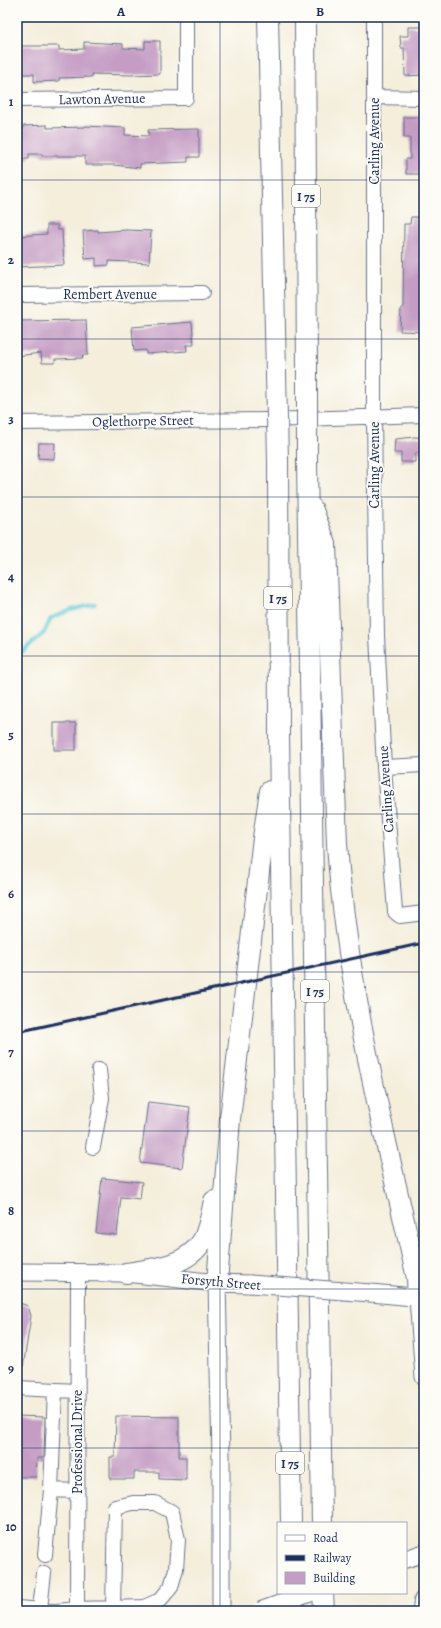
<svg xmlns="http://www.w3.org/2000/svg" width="441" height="1628" font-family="Alegreya,serif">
<rect width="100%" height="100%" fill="#fdfcf7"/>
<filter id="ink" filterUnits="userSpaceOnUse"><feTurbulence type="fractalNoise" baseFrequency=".025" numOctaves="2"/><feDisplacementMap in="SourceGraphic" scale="8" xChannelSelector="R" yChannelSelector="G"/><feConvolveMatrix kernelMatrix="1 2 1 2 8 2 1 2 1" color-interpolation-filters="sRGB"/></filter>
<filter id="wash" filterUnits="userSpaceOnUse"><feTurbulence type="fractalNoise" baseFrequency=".012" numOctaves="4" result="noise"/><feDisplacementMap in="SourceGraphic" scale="16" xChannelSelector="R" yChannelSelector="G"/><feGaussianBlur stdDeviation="0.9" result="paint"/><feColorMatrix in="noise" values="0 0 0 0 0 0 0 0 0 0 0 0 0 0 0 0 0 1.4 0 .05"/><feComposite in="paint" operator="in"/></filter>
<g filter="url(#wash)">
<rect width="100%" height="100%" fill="#f4eedb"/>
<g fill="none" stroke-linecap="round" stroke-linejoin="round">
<path stroke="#5ec9d7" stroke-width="4" d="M17,656L44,633L51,618L71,610L95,604"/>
</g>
<g id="blocks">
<path fill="#c49cc4" d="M408,27H424V75L405,76L404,48H401L400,36H408Z
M145,41H160V74L130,75L92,74V77L59,78V81L34,82V74H17V46H59V50L84,49V42L123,44V48L145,49Z
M404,117H424V174H406V159H410V138H404Z
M47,125V128L85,127V126L125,128V135L149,136L148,130L199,129V157H188V162L140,164V168L114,165H85V156H42V154H29V159H17V130H23V126Z
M411,217H424V332L400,331L401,308H403L404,224H410Z
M47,225H57L58,230H62L64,265L17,267V236L47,234Z
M98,230V232L126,230L151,231L149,263L109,261V265L96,266V258L85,259L83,231Z
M86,320L88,355H82L83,358L55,359V363H42L41,353L17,356V321Z
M192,322L194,345H186L187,351L146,354V350L134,351L132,327Z
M415,437L424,438V453H415V462H401V453H394L395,439Z
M39,443H55L54,459L38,458Z
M54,723H76V750H54Z
M148,1102L190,1107L182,1168L140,1163Z
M102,1178L142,1182L140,1199L121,1197L117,1235L96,1233Z
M17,1302L28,1306L31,1316L23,1368H17Z
M17,1416L45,1417L44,1458H37L36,1477H17Z
M116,1416L179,1417V1457H186V1480L159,1479V1472H134V1479H110V1457H115Z"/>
</g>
</g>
<g filter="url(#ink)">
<use href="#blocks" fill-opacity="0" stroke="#67728a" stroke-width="1"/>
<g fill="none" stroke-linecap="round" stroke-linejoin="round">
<g stroke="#67728a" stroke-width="16">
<path id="minor" d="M374,17V416L377,636L384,767L395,912L400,916L424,913
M374,97L424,98
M17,100L186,98V17
M17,295L202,293
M17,423L269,420L424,415
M384,767L424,765
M93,1147L102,1098L99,1070
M17,1388L77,1391
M51,1490L77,1491
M45,1555L51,1490L55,1390
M17,1608L57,1611L77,1609L144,1607L160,1600L171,1587L176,1569L178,1540L172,1512L155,1503H133L115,1507L113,1608
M40,1609L44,1573
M77,1611L78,1273"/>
</g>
<g stroke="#67728a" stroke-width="19">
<path id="major" d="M17,1272L126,1273L217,1283L250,1284
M217,1283L221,1457V1611
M371,1293L424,1298
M418,1298L424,1377
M406,1559L424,1553"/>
</g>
<g stroke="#67728a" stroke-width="22">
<path id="highway" d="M268,17L276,374
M305,17L307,374
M278,460L279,735L291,1523
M307,460L322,1523
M312,508L326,544L337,844C347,991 385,1135 417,1278L418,1298
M126,1273C153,1269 188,1266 203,1240C209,1228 211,1214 214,1201
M217,1283L230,1119L263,838L270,791
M292,1593L293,1611
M323,1593L324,1611
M423,1611L424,1601"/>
</g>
<use href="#minor" stroke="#fff" stroke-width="14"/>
<use href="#major" stroke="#fff" stroke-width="17"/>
<use href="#highway" stroke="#fff" stroke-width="20"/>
<path stroke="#1b2f5e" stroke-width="3" d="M17,1032L424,943"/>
<g stroke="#67728a" stroke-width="19" stroke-linecap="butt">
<path id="major-bridge" d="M250,1284L371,1293
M260,1611L310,1593"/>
</g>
<g stroke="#67728a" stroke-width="22" stroke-linecap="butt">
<path id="highway-bridge" d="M276,374L278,460
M307,374V460"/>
</g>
<use href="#major-bridge" stroke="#fff" stroke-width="17"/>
<use href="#highway-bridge" stroke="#fff" stroke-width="20"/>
</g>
</g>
<path fill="none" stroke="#1b2f5e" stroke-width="1" stroke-opacity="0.55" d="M220,17V1611M17,180H424M17,339H424M17,497H424M17,656H424M17,814H424M17,972H424M17,1131H424M17,1289H424M17,1448H424"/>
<g text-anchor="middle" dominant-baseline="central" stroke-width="3.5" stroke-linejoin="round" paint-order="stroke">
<g fill="#fdfcf7" stroke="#5f6c8c" stroke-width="1">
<rect x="292" y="185" width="28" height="22" rx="3"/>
<rect x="264" y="587" width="28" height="22" rx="3"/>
<rect x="301" y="980" width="28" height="22" rx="3"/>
<rect x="276" y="1452" width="28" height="22" rx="3"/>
</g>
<g font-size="13" font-weight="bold" fill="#1b2f5e">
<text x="306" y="196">I 75</text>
<text x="278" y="598">I 75</text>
<text x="315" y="991">I 75</text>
<text x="290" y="1463">I 75</text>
</g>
<g font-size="14" fill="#1b2f5e" stroke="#fdfcf7">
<text transform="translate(102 99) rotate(-1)">Lawton Avenue</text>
<text transform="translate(374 141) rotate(-90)">Carling Avenue</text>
<text x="110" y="294">Rembert Avenue</text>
<text transform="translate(143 421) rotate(-1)">Oglethorpe Street</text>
<text transform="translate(374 465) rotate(-90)">Carling Avenue</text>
<text transform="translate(386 789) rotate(-94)">Carling Avenue</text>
<text transform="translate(221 1282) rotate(5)">Forsyth Street</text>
<text transform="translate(77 1442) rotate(-90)">Professional Drive</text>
</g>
</g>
<rect width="441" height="1628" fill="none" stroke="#fdfcf7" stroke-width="44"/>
<rect x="277" y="1522" width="130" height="72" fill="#fdfcf7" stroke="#a3aaba"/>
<rect x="285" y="1535" width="20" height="6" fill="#ffffff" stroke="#a3aaba"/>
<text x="313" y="1542" font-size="12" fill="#1b2f5e">Road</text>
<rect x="285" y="1555" width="20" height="6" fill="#1b2f5e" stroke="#a3aaba"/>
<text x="313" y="1562" font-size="12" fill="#1b2f5e">Railway</text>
<rect x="285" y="1572" width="20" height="12" fill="#c49cc4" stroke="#a3aaba"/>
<text x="313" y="1582" font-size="12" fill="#1b2f5e">Building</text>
<rect x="22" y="22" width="397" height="1584" fill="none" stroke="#1b2f5e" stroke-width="1.5"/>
<g font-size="13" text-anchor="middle" font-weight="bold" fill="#1b2f5e">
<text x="121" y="16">A</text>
<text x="320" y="16">B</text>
<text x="11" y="106">1</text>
<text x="11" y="264">2</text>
<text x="11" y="423">3</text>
<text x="11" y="581">4</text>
<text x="11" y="739">5</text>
<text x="11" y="898">6</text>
<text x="11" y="1056">7</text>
<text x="11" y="1215">8</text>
<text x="11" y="1373">9</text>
<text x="11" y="1531">10</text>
</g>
</svg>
